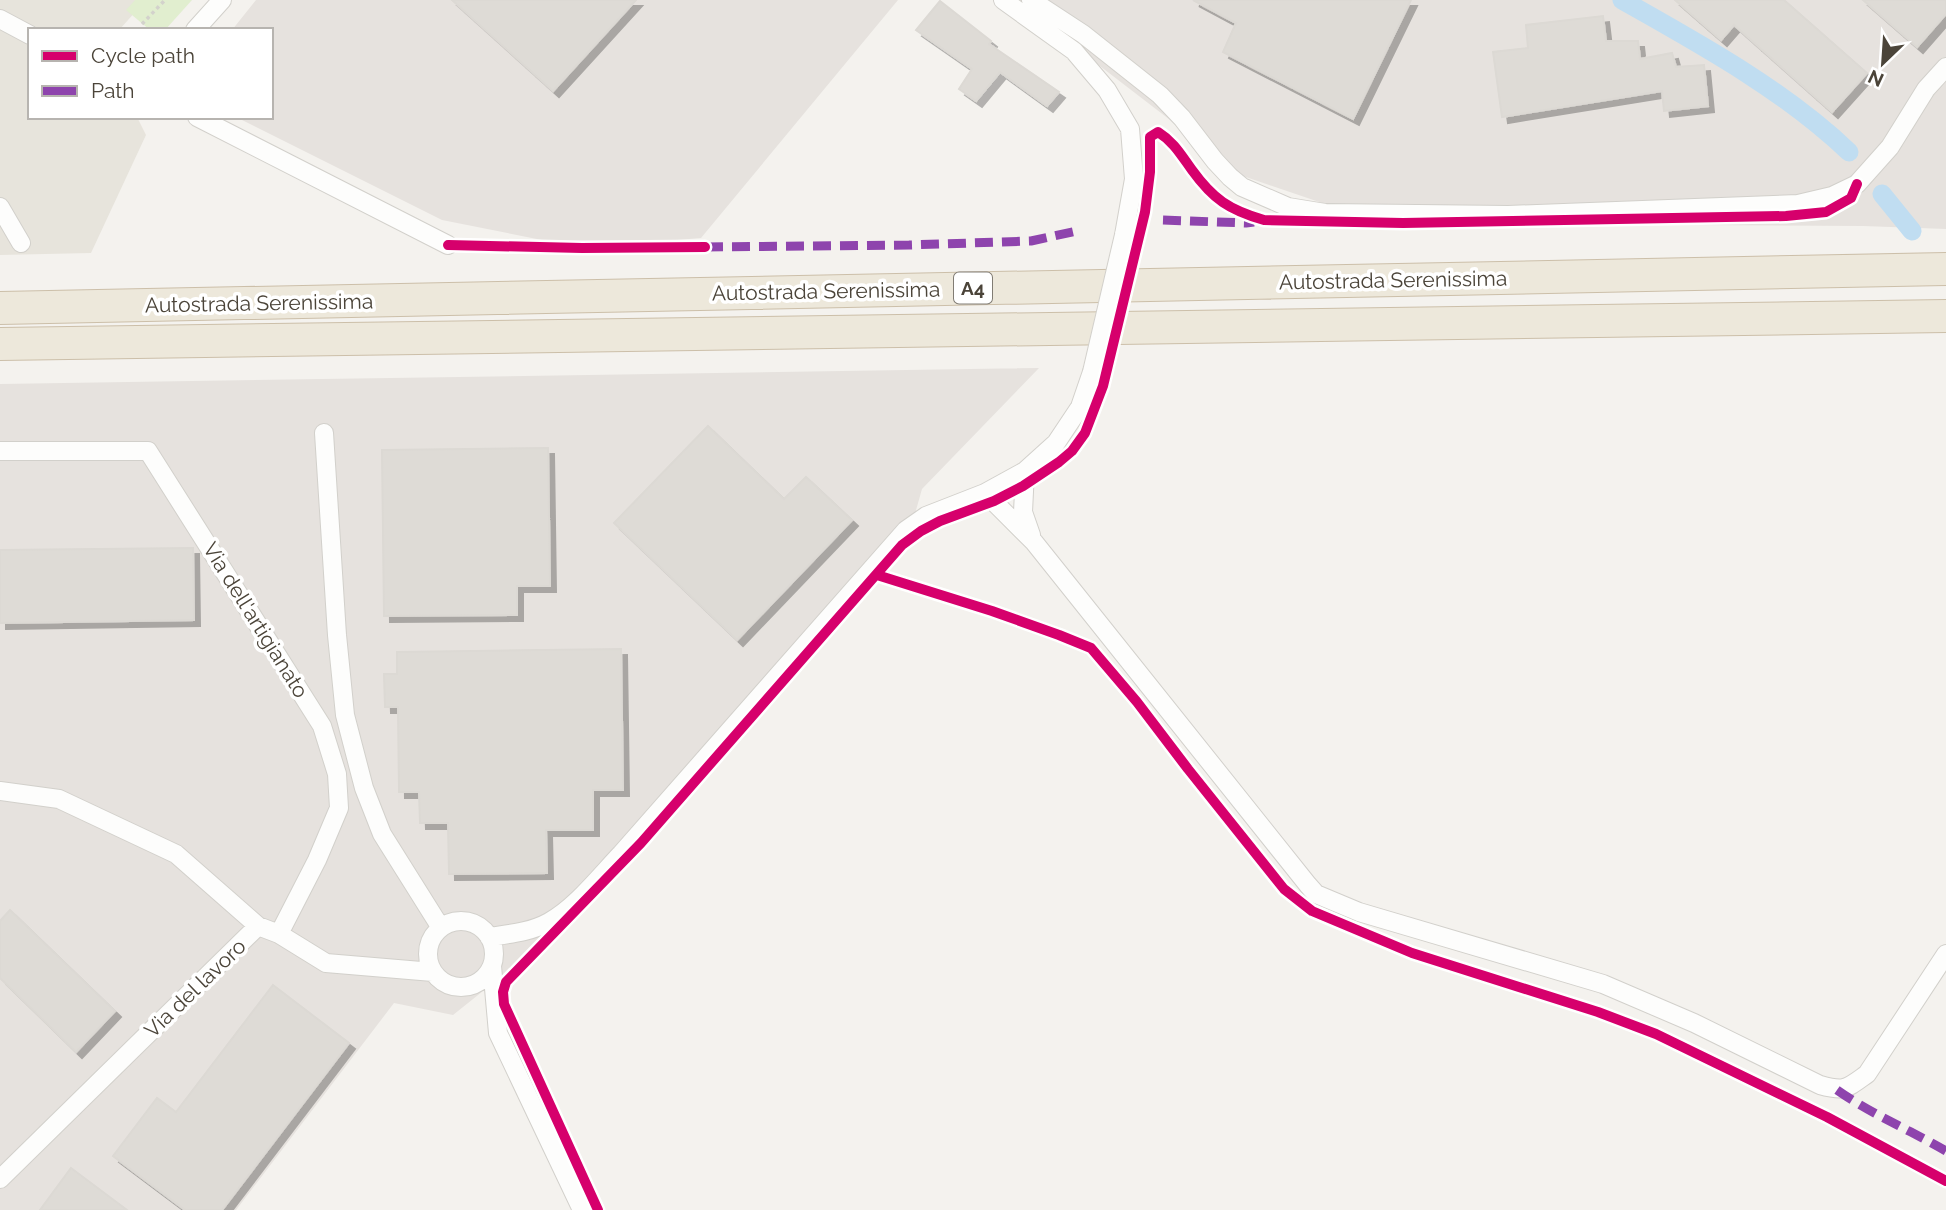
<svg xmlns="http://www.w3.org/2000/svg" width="1946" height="1210" font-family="Raleway,sans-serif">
<defs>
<filter id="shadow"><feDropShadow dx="6" dy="6" stdDeviation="0" flood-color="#0004"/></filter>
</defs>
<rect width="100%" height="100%" fill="#f4f2ee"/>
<path fill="#e7e4dc" d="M0,0H146L119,30H30V117H137L146,135L91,253L0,255Z"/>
<path fill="#e6e2de" d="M256,0H898L701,238L582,248L442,220L236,117H271V30H232Z
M1014,0H1946V229L1863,226L1381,223L1243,176Z
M1039,368L922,489L905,549L582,912L453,1015L394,1003L236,1210H0V384Z"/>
<path fill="#e1eecf" d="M135,0H192L165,30H150L126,10Z"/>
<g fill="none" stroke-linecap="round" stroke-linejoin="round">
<path stroke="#c0ddf1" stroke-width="19" d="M1622,0C1700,44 1784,90 1849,152
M1882,194L1912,231"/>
</g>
<path fill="#dedbd6" stroke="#dcd9d4" stroke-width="2" filter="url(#shadow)" d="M452,0H636L553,91Z
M1193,0H1411L1353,119L1223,52L1236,23Z
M1675,0H1784L1867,73L1832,112L1734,25L1721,40Z
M1863,0H1946V14L1917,47Z
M940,1L991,41L989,44L1059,92L1047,106L1000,72L976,101L959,89L972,69L916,30Z
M1603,16L1606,41H1638L1640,59L1672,53L1676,67L1704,65L1708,106L1664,111L1662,91L1502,117L1493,52L1528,48L1526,25Z
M708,426L784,499L806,477L852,520L737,640L614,523Z
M548,448L550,586H517V615L384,616L382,450Z
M193,548L194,620L0,623V550Z
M621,649L623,790H593V830H546L547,873L449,874L448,823H420L419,792H399L398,707H385L384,674H397V652Z
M10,910L115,1011L76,1052L0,978V921Z
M273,985L349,1043L222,1210H185L113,1156L157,1098L176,1112Z
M71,1168L127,1210H40Z"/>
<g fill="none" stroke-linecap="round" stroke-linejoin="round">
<g stroke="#d2d0cb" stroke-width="20">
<path id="minor" d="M1003,0L1074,51L1107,90L1130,129L1134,179L1124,235
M1031,0L1083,34L1160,95L1182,118L1215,161L1230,177L1242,187L1288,207L1325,213L1508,215L1798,204L1832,196L1857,184L1890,147L1926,89L1946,67
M0,19L30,35
M195,30L222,0
M197,117L448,245
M0,207L21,243
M324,433L337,635L345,715L364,788L382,834L441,928
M0,451H148L322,726L337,774L339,808L317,860L279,934
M1025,471L1023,512L1031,535
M985,493L1034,542L1308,885L1316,894L1359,912L1603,984L1694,1023L1820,1085C1845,1092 1846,1089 1867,1074L1946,954
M0,791L59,799L176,854L258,926
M428 954a33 33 0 1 1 66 0a33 33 0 1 1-66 0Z
M489,937C509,934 531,932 549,922C575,908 600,876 621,854L906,530L926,516L985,493L1025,471L1056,443L1080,407L1092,372
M492,966L498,1033L582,1210
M0,1179L258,926L279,934L326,963L433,972"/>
</g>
<g stroke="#ccbfa9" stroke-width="34">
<path id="motorway" d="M0,308L1946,269
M0,344L1946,316"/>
</g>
<path stroke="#d3d2cc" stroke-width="3.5" stroke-dasharray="3.5 3.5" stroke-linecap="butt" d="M142,24L165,0"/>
<use href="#minor" stroke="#fdfdfc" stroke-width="18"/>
<use href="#motorway" stroke="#ede8db" stroke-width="32"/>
<g stroke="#d2d0cb" stroke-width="20" stroke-linecap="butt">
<path id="minor-bridge" d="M1092,372L1124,235"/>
</g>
<use href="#minor-bridge" stroke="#fdfdfc" stroke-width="18"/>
<path stroke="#8e44ad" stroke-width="9" stroke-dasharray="18 9" stroke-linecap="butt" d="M1163,220L1246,223L1254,222
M705,247L909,245L1031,241L1081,230
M1837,1090C1871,1114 1910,1130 1946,1151"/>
<g stroke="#fff" stroke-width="15">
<path id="cycleway" d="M448,245L582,248L705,247
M877,575L992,611L1059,635L1091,648L1137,702L1188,769L1284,889L1312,911L1412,953L1598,1012L1656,1034L1827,1117L1946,1181
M598,1210L504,1004L503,992L506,982L641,843L902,545L921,531L940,521L994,501L1023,486L1059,462L1072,451L1085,433L1103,386L1145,212L1150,172V137L1158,132C1174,142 1181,155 1192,170C1213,199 1229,210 1264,220L1403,223L1786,216L1826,212L1851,198L1857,184"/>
</g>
<use href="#cycleway" stroke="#d6006c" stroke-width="10"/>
</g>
<g text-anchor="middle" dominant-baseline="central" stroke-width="7" stroke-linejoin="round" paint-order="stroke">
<rect fill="#fff" stroke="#817c74" stroke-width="2" x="954" y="272.5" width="38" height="31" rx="5"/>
<g font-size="19" font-weight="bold" fill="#4b4439">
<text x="973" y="288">A4</text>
</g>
<g font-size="21" fill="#4b4439" stroke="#fff">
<text transform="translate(1393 280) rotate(-1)">Autostrada Serenissima</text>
<text transform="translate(826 291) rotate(-1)">Autostrada Serenissima</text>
<text transform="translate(259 303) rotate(-1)">Autostrada Serenissima</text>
<text transform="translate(256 620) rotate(58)">Via dell'artigianato</text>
<text transform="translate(195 988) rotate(-44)">Via del lavoro</text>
</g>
</g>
<rect x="28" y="28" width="245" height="91" fill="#ffffff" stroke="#b7b4b0" stroke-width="2"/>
<rect x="42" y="51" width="35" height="10" fill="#d6006c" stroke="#b7b4b0" stroke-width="2"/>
<text x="91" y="63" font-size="21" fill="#4b4439">Cycle path</text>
<rect x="42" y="86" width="35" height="10" fill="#8e44ad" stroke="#b7b4b0" stroke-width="2"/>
<text x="91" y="98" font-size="21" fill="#4b4439">Path</text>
<g transform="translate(1883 63) rotate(205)" stroke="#ffffff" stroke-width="5" paint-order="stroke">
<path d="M0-5L12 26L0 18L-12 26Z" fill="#4b4439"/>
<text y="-10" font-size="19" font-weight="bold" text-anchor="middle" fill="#4b4439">N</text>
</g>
</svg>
